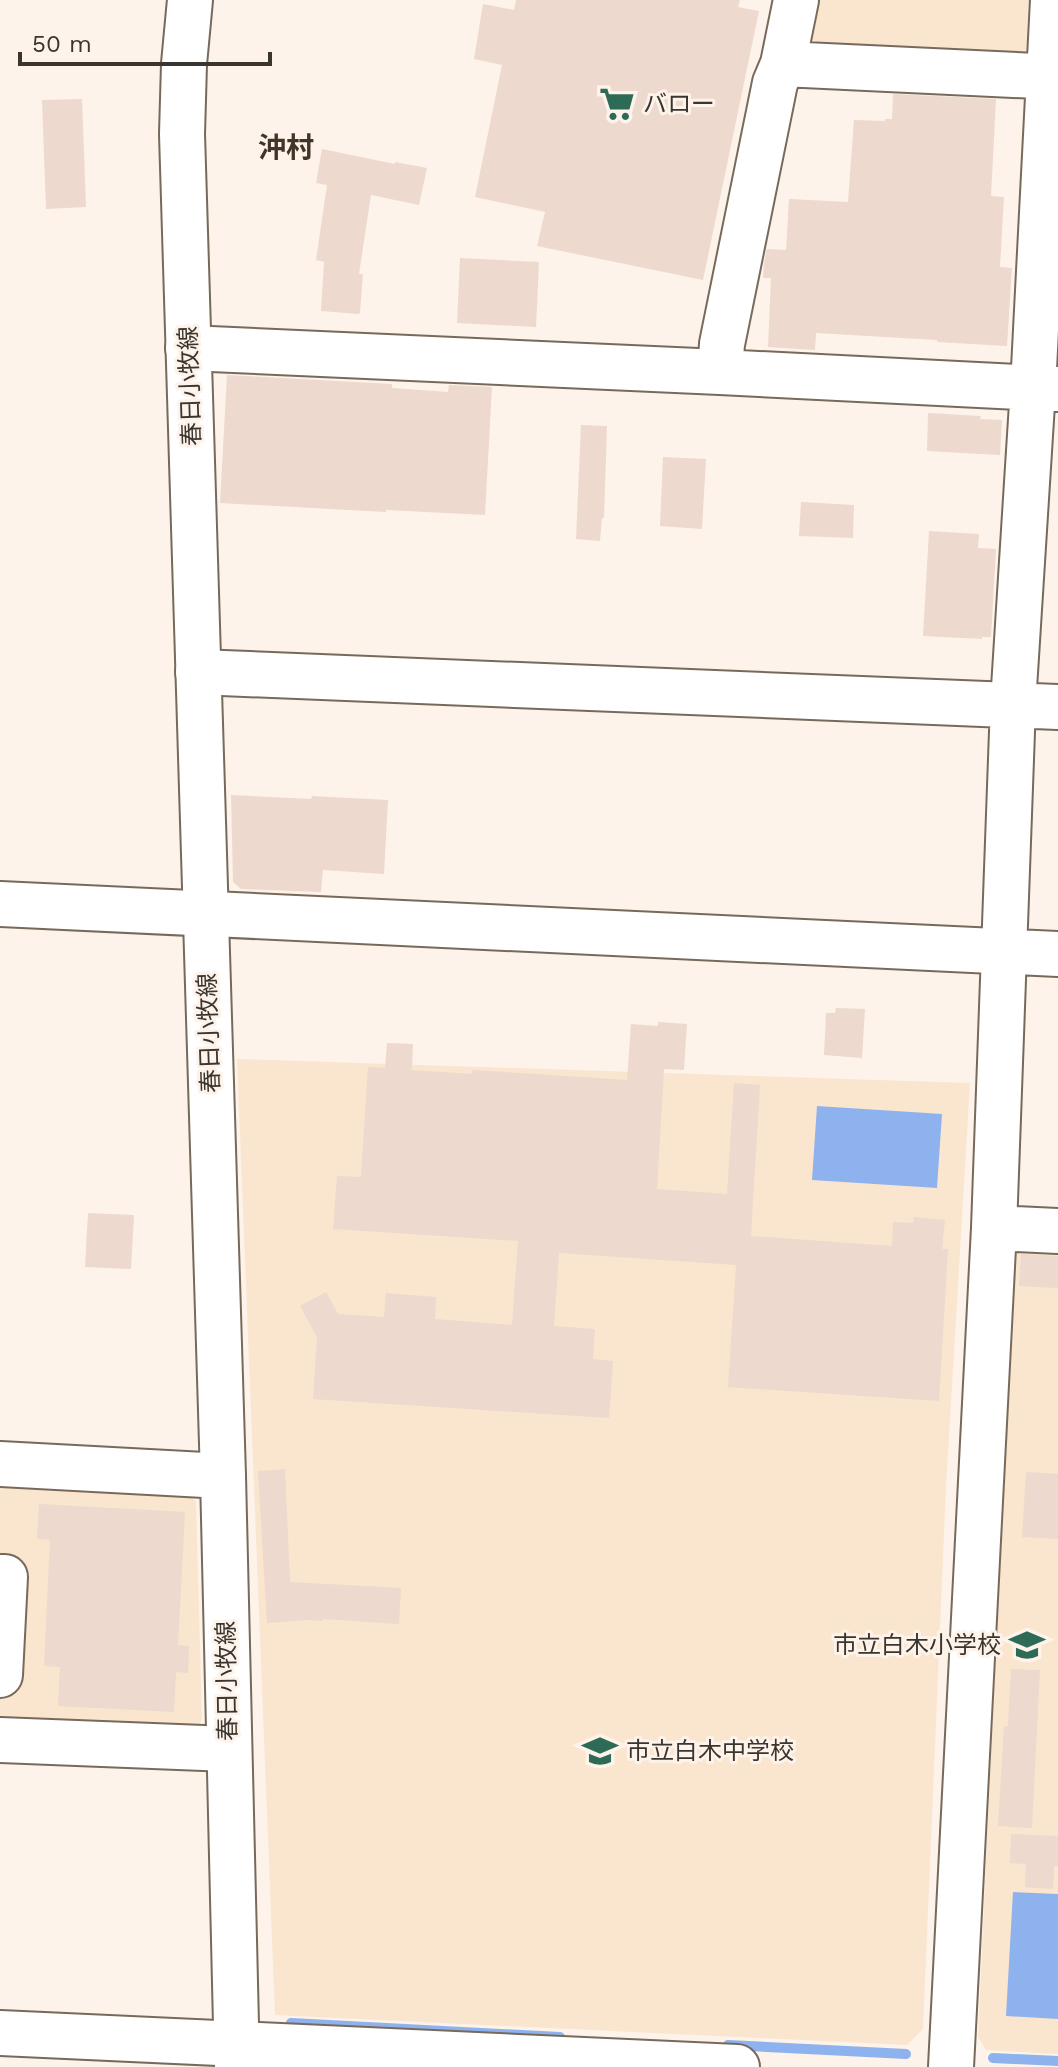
<svg xmlns="http://www.w3.org/2000/svg" width="1058" height="2067" font-family="'Work Sans','Noto Sans JP',sans-serif">
<rect width="100%" height="100%" fill="#fdf3ea"/>
<path fill="#fae5cf" d="M814,0H1029L1026,52L1018,59L814,53L807,36Z
M237,1059L970,1083L946,1487L923,2029L907,2045L275,2015Z
M1025,1245L1058,1247V2054L986,2050L978,2037L1014,1254Z
M0,1483L185,1493L196,1501L202,1720L193,1730L0,1721Z"/>
<path fill="#8eb2ed" d="M817,1106L942,1114L937,1188L812,1180Z
M1013,1892L1058,1894V2019L1006,2016Z"/>
<g fill="none" stroke-linecap="round" stroke-linejoin="round">
<path stroke="#8eb2ed" stroke-width="10" d="M291,2023L560,2037
M728,2045L906,2054
M993,2058L1058,2061"/>
</g>
<path fill="#edd9cd" d="M516,0H740L738,7L759,11L703,280L537,246L545,212L475,197L502,65L474,59L483,4L514,10Z
M893,94L996,99L991,196L1004,197L1000,267L1012,268L1007,346L937,342V340L816,333L815,350L768,347L771,278H763L764,263L767,249L786,250L789,199L848,202L854,120L885,121V119H892Z
M82,99L86,207L46,209L42,100Z
M322,149L395,164V162L427,168L419,205L371,195L359,274H363L360,313L358,314L321,311L324,262L316,260L327,185L316,183Z
M460,258L539,262L536,327L457,323Z
M227,375L392,384V388L448,392L449,385L492,387L485,515L386,510V512L220,503Z
M928,413L981,416L980,419L1002,420L1000,455L927,451Z
M581,425L607,426L604,518H602L600,541L576,539Z
M663,457L706,459L702,529L660,526Z
M801,502L854,505L853,538L799,536Z
M929,531L979,534L978,548L996,549L991,637H982V639L923,636Z
M231,795L311,799L312,796L388,800L384,874L323,870L321,892L241,889L233,882Z
M836,1008L865,1009L862,1058L824,1055L826,1013H835Z
M658,1022L687,1024L684,1070L664,1069L657,1189L727,1194L734,1083L760,1085L751,1236L892,1246L893,1222L913,1223L914,1217L945,1220L942,1249H948L939,1401L728,1387L736,1265L559,1253L554,1326L595,1329L593,1359L613,1361L609,1418L313,1399L317,1337L300,1306L326,1292L338,1314L384,1317L386,1293L436,1297L435,1319L512,1325L518,1241L333,1229L337,1176L361,1177L368,1067L385,1068L387,1043L413,1044L412,1070L472,1074V1070L627,1080L631,1024L658,1026Z
M88,1213L134,1215L131,1269L85,1267Z
M1021,1254L1058,1256V1288L1019,1286Z
M285,1469L290,1582L401,1588L399,1624L323,1619V1621L309,1620L267,1623L258,1471Z
M1026,1472L1058,1474V1539L1022,1537Z
M39,1504L185,1512L178,1645L189,1646L188,1673L176,1672L174,1712L58,1706L60,1667L44,1666L50,1540L37,1539Z
M1011,1669L1040,1670L1032,1828L998,1826L1004,1726H1008Z
M1011,1834L1058,1836V1866H1054L1053,1889L1025,1887L1026,1864L1010,1863Z"/>
<g fill="none" stroke-linecap="round" stroke-linejoin="round">
<g stroke="#776a5b" stroke-width="48">
<path id="minor" d="M783,64L1058,77
M188,348L720,372L1058,389
M720,372L722,344L775,83L783,64L796,0
M198,672L1058,707
M0,904L1058,954
M994,1228L1058,1231
M0,1464L223,1476
M0,1577H5L0,1675
M0,1740L229,1749
M0,2033L737,2067
M951,2067L994,1228L1013,704L1033,388L1053,0"/>
</g>
<g stroke="#776a5b" stroke-width="48">
<path id="major" d="M190,0L184,64L182,134L223,1476L237,2067"/>
</g>
<use href="#minor" stroke="#fff" stroke-width="44"/>
<use href="#major" stroke="#fff" stroke-width="44"/>
</g>
<defs>
<g id="supermarket-bare" transform="scale(2.76)"><path d="M-6-5.5h2.5l.6 2H6L4.5 2H-2.5L-4.4-4H-6ZM-1.5 3.2a1.3 1.3 0 1 0 .1 0ZM3 3.2a1.3 1.3 0 1 0 .1 0Z" fill="#2e6b56" stroke="#fdf3ea" stroke-width="2.5" paint-order="stroke"/></g>
<g id="school-bare" transform="scale(2.76)"><path d="M0-5L7-2L0 1L-7-2ZM-4 1L0 2.5L4 1V4Q0 6-4 4Z" fill="#2e6b56" stroke="#fdf3ea" stroke-width="2.5" paint-order="stroke"/></g>
</defs>
<g fill-rule="evenodd">
<use href="#supermarket-bare" x="617" y="104"/>
<use href="#school-bare" x="1027" y="1645"/>
<use href="#school-bare" x="600" y="1751"/>
</g>
<g text-anchor="middle" dominant-baseline="central" stroke-width="6" stroke-linejoin="round" paint-order="stroke">
<g font-size="24" fill="#3a352e" stroke="#fdf3ea" text-anchor="start">
<text x="643" y="104">バロー</text>
<text x="1001" y="1645" text-anchor="end">市立白木小学校</text>
<text x="626" y="1751">市立白木中学校</text>
</g>
<g font-size="24" fill="#3a352e" stroke="#fdf3ea">
<text transform="translate(190 386) rotate(-92)">春日小牧線</text>
<text transform="translate(209 1033) rotate(-92)">春日小牧線</text>
<text transform="translate(227 1681) rotate(-91)">春日小牧線</text>
</g>
<g font-size="28" font-weight="bold" fill="#413528" stroke="#fdf3ea">
<text x="286" y="147">沖村</text>
</g>
</g>
<path d="M20 52v12h250v-12" fill="none" stroke="#3a352e" stroke-width="4"/>
<text x="32" y="52" font-size="24" fill="#3a352e" stroke="#fdf3ea" stroke-width="6" paint-order="stroke">50 m</text>
</svg>
